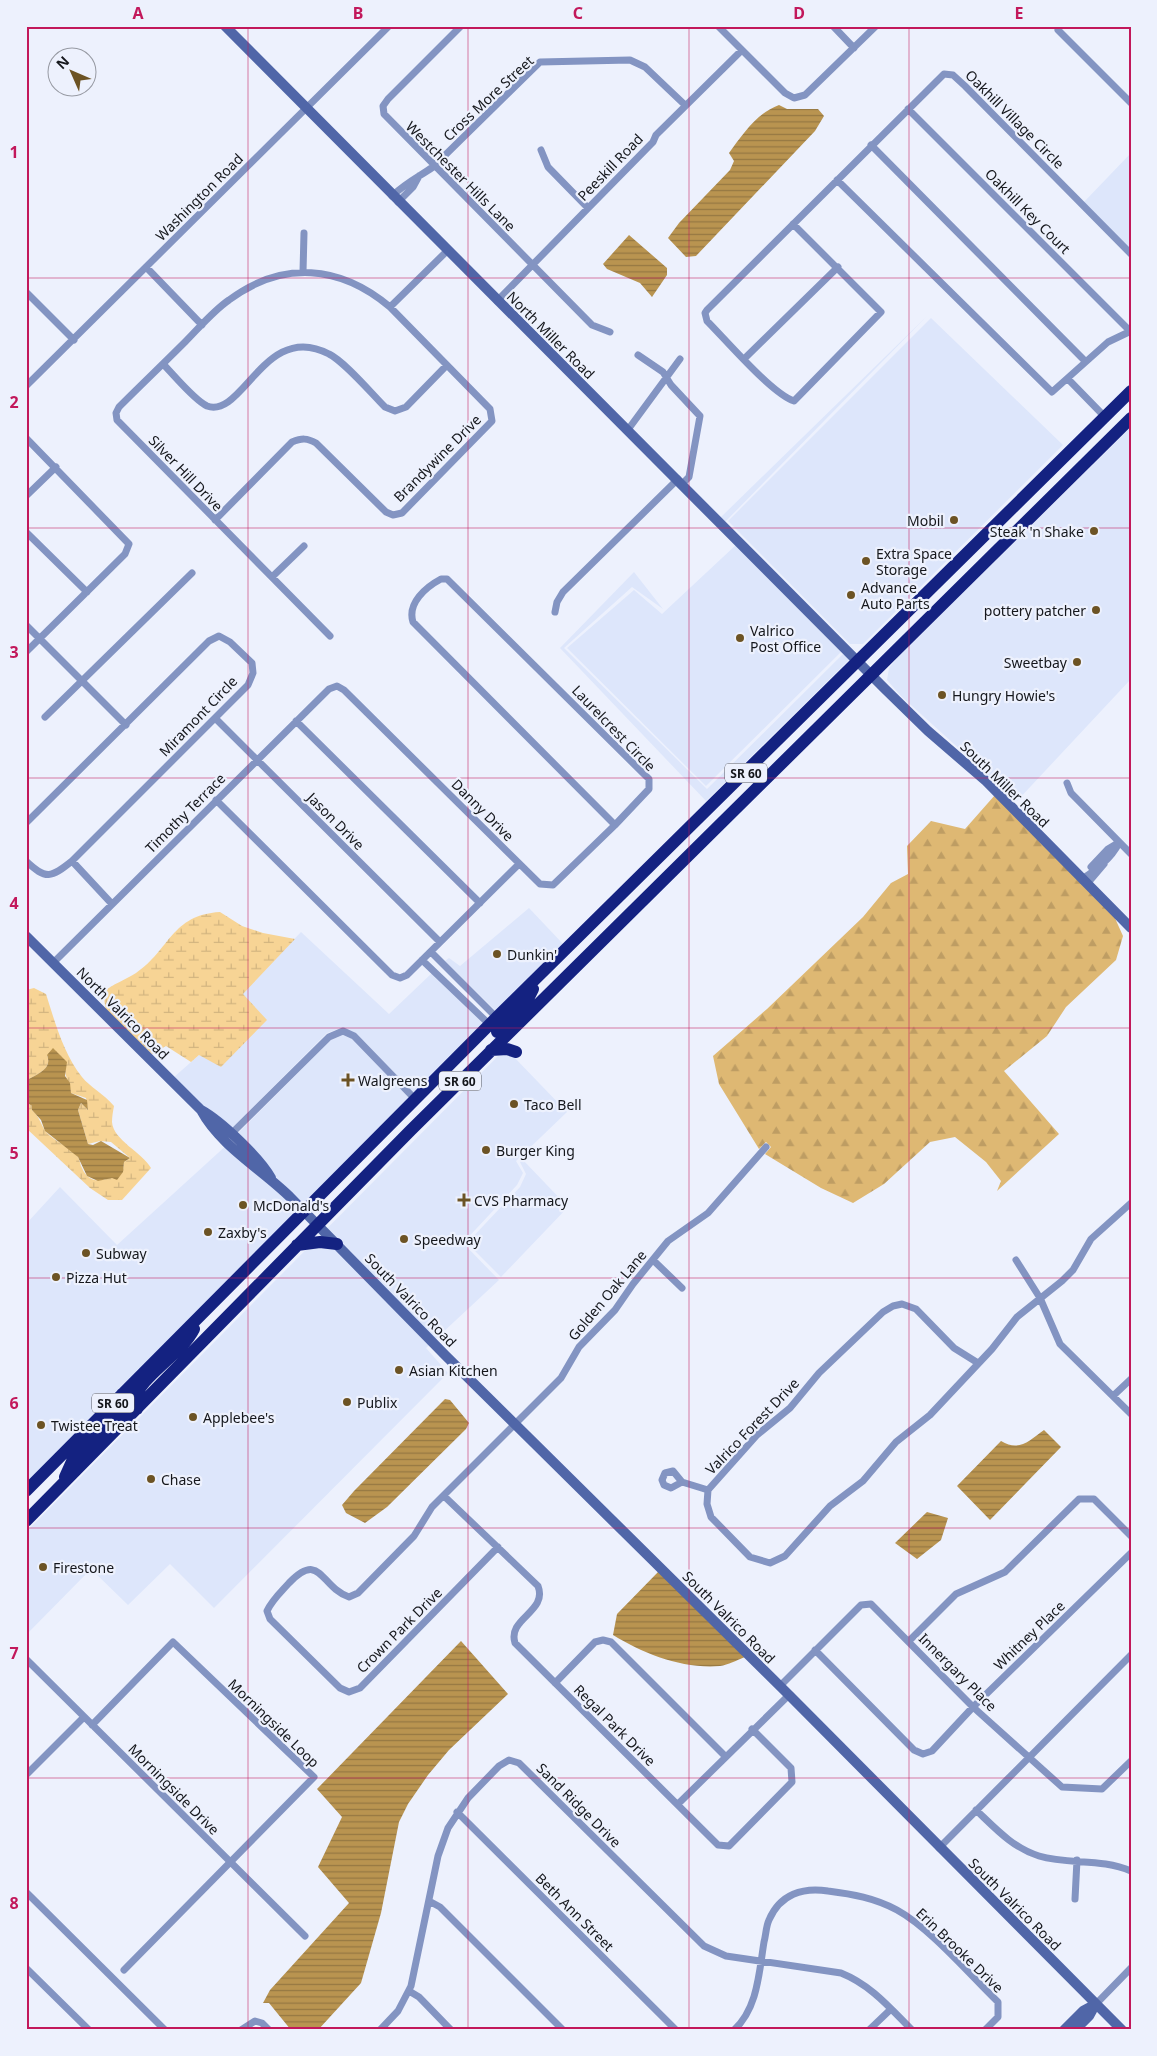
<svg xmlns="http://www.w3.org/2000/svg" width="1157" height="2056" font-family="'Noto Sans',sans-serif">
<defs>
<pattern id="forest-firs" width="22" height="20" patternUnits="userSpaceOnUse" patternTransform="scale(1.25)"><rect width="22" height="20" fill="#deb873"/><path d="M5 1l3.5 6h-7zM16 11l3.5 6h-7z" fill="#be9d63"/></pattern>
<pattern id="wetland-marsh" width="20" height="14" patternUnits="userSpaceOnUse" patternTransform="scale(1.25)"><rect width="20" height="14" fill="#f7d495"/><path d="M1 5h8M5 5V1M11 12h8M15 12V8" fill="none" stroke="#d3b580"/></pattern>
<pattern id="water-rules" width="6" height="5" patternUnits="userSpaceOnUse" patternTransform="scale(1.25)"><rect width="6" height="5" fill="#b99450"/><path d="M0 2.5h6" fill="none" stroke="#957842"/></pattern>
</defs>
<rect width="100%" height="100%" fill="#edf1fd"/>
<path fill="#dde6fb" d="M1131,153V249L1084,202Z
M927,316L725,522L721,517Z
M931,318L1063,445L863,644H850L728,521Z
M1131,427V679L1017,801L901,696L887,680L889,668L897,658Z
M737,544L841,652L706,786L567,648L634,590L662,614Z
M634,572L663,609L632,587L564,648L707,789L843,654L851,658L706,801L560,648Z
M529,908L564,945L497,1012L445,961L449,958L460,966Z
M301,932L389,1014L432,973L485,1024L415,1094L356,1033L341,1028L327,1033L228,1132L173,1078L199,1055L266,1020L242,994Z
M343,1035L352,1039L410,1099L303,1206L233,1138L331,1040Z
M500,1054L512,1055L567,1112L516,1161L523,1173L517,1185L463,1243L499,1280L426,1348L448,1373L214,1608L170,1564L128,1605L91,1569L26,1635V1532Z
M229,1143L298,1211L26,1486V1224L60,1187L117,1245Z
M539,1143L523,1160L568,1207L501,1277L467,1243L520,1187L526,1174L520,1162Z"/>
<path fill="url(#forest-firs)" d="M995,795L1114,916L1123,936L1116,960L1066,1007L1047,1036L1004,1071L1059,1134L997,1191L1001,1181L986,1162L955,1137L930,1142L884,1184L853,1203L821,1188L765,1154L771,1147L766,1142L759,1149L719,1084L713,1056L767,1009L863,917L891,883L908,874L907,846L931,821L965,829Z"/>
<path fill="url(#wetland-marsh)" d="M220,912L242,926L263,933L295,939L243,994L267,1020L221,1067L199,1055L191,1062L166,1046L152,1054L106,1011L103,992C113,984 125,980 136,973C170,950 171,915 220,912Z
M34,988L46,994C55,1022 63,1053 82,1077C90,1087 104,1094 114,1106C113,1111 112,1117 112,1122C113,1140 143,1153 151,1168L122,1200H108L90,1188L26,1128V1102L32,1106V1110C40,1117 41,1126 47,1133C56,1142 70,1147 78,1157C80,1160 80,1165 82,1168C91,1189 111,1179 123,1169L124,1162L130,1158L111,1142L100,1141L88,1144L78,1110L81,1103L88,1110L86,1098L71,1093C70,1084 65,1078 65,1068L47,1055C53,1070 36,1074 26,1081V990Z"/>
<path fill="url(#water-rules)" d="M779,105L787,109H818L824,116L815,131L696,256L686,257L668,238L679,223L730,170L734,161L729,153C743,134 757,113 779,105Z
M629,235L667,268V275L652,297L640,283L607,269L603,264Z
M53,1048L67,1062L65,1076L70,1083L71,1093L87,1100L88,1110L81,1103L78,1110L88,1144L93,1145L101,1141L130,1158L124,1162L123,1172L117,1180L112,1178L98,1181L87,1176L78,1157L45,1131L41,1120L32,1110V1106L26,1102V1081C36,1074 53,1070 47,1055Z
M445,1399L450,1400L469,1423L466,1429L387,1507L365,1523L346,1513L342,1505L354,1491Z
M1044,1430L1061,1447L990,1520L957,1486L1001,1441C1019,1452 1029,1441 1044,1430Z
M927,1512L948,1518L941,1540L917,1559L895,1543Z
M659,1571L745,1657C737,1660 728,1665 720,1666C682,1669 644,1654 613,1635L617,1614Z
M461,1641L508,1694L449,1750L428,1775L408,1804L399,1822L381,1913L361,1983L318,2030H291L269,2003H263L270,1990L349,1903L318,1867L342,1817L317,1789Z"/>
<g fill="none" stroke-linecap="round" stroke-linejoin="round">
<path stroke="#8394c2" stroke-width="7" d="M461,26L388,99L383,106L384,114L592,325L610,332
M718,26L785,93L794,98L805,95L876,26
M833,26L854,48
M1058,30L1131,103
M908,109L1130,331
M871,145L1085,361
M541,150L548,167L588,208
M837,180L1052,392L1108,342L1131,331
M392,196C407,182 417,178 433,167L540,62L630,60L645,67L685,105
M398,202L413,187L419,176
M793,224L881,312L794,401C772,394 726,340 707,321L705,313L707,310L944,74L953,75L965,86L1131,254
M147,268L202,325
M303,272L304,233
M26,292L74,340
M497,301L653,142L656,135L742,50
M390,307L447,251
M638,355L663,372L671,385L700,416L689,477L682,484
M744,359L838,267
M163,364C174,375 194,400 207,406C243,419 265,320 329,354C345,362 371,393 385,407L395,411L406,407L447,365
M1068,379L1105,417
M26,386L389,26
M627,431L680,359
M26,438L129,544L125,554L26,652
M26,496L56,467
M215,520L292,442C302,438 307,438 316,443L386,512L393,515L402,513L492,421L490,409L390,307C340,265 283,260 229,300C213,311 199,328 185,342C163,364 141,385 119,407L116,413L117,420L330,636
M26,532L87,592
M272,577L304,546
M441,579H447L649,779V789L615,825L413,622C407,603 426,587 441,579Z
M555,612L557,602L563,592L678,479
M26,625L126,725
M45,717L192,573
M215,718L440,942
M296,721L480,903
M1067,783L1071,793L1131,854
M216,800L392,975L400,978L407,975L519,864
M26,823L209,641L219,636L230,642L252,663L253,673L248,685L72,861C51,878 46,880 26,861
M72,861L112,904
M1091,867L1108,849L1118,843
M1082,879C1097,869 1111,859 1119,843
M1087,884L1104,864
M431,952L498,1019
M422,960L490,1025
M53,963L329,689L337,686L344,690L540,884L553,885L615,825
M231,1134L329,1037L343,1031L354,1036L415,1099
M653,1260L682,1288
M1016,1260L1040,1298L1060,1344L1131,1414
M978,1363L954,1348L916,1309L902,1304L893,1306L883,1312L819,1373L790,1408L757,1435L708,1490L707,1504L711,1517L750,1557L770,1563L785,1556L830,1506L863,1481L896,1442L930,1415L992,1349L1017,1317L1062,1281L1073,1270L1091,1239L1131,1203
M1113,1396L1131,1379
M682,1482L671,1488L664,1485L662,1480L665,1473L673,1471L682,1482L708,1490
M444,1496L538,1586C548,1612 507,1618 515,1643L718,1845L729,1846L792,1782L791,1768L752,1729
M498,1547L360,1688L349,1692L340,1688L270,1619L267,1611C272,1600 281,1592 289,1583C321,1550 320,1587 349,1597L358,1593L414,1536L432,1507L561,1378L579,1347L615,1310L633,1284L668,1241L708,1213L766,1147
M909,1641L956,1594L1005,1572L1079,1499H1094L1131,1536
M815,1650L914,1750L923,1754L932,1751L973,1707L1131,1553
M26,1659L305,1936
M555,1683L595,1642L603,1640L611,1642L725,1756
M780,1686L861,1605L871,1604L973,1707L1062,1787L1102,1789L1131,1761
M92,1725L173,1642L314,1777L124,1970
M26,1775L84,1717
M678,1804L789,1695
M976,1810C995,1828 1013,1848 1039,1856C1069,1865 1101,1858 1131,1871
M457,1812L676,2030
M939,1848L1131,1655
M26,1892L165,2030
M1075,1899L1077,1860
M429,1901L440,1907L563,2030
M26,1968L89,2030
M409,1991L419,1997L451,2030
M1096,2004L1131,1968
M241,2030L255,2021L262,2023L269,2030
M380,2030L398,2011L411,1986L438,1856L448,1828L468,1798L499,1766L509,1760L519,1763L704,1946L726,1956L841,1973C871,1985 890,2008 912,2030
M734,2030C758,2008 759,1972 764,1942C766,1935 766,1926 769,1920C780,1894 803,1887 828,1891C852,1894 875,1898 897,1910C930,1928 970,1975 998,2002V2017L985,2030
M869,2030L891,2009"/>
<path stroke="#5066a8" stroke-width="10" d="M225,26L885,689L928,731L986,781L1131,928
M26,936L201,1110C221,1121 260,1158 271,1178
M201,1110C220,1146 263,1170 291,1198L446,1356L789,1695L1122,2030
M1064,2030L1083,2011L1096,2004
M1075,2030L1089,2016L1095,2005"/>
<path stroke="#142281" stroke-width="12" d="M497,1032L527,1001L533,989
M491,1050L507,1049L516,1052
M297,1245L320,1242L337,1244
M137,1409L134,1401C140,1376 181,1355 194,1329
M65,1477L74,1457L118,1414L124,1400L122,1394
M26,1491L497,1017L1131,391
M26,1521L410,1131L1131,418"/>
</g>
<path fill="none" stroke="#c2185b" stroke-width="1" stroke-opacity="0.55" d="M248,26V2030M468,26V2030M689,26V2030M909,26V2030M26,278H1131M26,528H1131M26,778H1131M26,1028H1131M26,1278H1131M26,1528H1131M26,1778H1131"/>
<g fill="#6c5324" stroke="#edf1fd" stroke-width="2">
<circle cx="954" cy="520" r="5"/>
<circle cx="1094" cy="531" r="5"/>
<circle cx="866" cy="561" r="5"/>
<circle cx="851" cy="595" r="5"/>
<circle cx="1096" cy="610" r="5"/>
<circle cx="740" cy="638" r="5"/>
<circle cx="1077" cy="662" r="5"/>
<circle cx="942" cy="695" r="5"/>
<circle cx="497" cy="954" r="5"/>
<path d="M345.5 1072.5h5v5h5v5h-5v5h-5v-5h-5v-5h5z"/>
<circle cx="514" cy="1104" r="5"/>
<circle cx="486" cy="1150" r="5"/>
<path d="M461.5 1192.5h5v5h5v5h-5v5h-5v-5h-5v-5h5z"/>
<circle cx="243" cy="1205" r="5"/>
<circle cx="208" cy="1232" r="5"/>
<circle cx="404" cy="1239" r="5"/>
<circle cx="86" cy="1253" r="5"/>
<circle cx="56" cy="1277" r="5"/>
<circle cx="399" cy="1370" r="5"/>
<circle cx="347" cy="1402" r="5"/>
<circle cx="193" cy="1417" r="5"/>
<circle cx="41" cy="1425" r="5"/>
<circle cx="151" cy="1479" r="5"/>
<circle cx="43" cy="1567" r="5"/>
</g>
<g text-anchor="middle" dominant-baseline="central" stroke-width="4.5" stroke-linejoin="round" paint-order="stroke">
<g fill="#edf1fd" stroke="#565860" stroke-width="1">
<rect x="725" y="763.5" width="42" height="19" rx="4"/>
<rect x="439" y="1071.5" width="42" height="19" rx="4"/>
<rect x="92" y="1393.5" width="42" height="19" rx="4"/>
</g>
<g font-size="12" font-weight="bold" fill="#15171c">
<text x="746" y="773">SR 60</text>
<text x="460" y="1081">SR 60</text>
<text x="113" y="1403">SR 60</text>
</g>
<g font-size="14" fill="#15171c" stroke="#edf1fd">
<text transform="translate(488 98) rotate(-43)">Cross More Street</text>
<text transform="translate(1015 119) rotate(45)">Oakhill Village Circle</text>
<text transform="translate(610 167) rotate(-46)">Peeskill Road</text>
<text transform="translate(461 176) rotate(45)">Westchester Hills Lane</text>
<text transform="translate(199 197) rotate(-45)">Washington Road</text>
<text transform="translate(1028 211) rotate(45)">Oakhill Key Court</text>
<text transform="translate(551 335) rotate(45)">North Miller Road</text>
<text transform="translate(437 458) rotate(-45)">Brandywine Drive</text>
<text transform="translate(186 473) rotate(46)">Silver Hill Drive</text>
<text transform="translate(198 716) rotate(-46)">Miramont Circle</text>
<text transform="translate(614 728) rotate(46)">Laurelcrest Circle</text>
<text transform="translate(1005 784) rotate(44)">South Miller Road</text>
<text transform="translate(483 810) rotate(45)">Danny Drive</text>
<text transform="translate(185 813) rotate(-45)">Timothy Terrace</text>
<text transform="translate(336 821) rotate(45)">Jason Drive</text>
<text transform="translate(123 1013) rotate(45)">North Valrico Road</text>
<text transform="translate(607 1295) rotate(-50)">Golden Oak Lane</text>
<text transform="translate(411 1300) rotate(46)">South Valrico Road</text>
<text transform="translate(752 1426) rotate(-46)">Valrico Forest Drive</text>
<text transform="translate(729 1617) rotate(45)">South Valrico Road</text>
<text transform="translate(399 1630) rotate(-45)">Crown Park Drive</text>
<text transform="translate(1029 1635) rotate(-44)">Whitney Place</text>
<text transform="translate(958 1672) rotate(45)">Innergary Place</text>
<text transform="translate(274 1723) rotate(44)">Morningside Loop</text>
<text transform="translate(615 1725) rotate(45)">Regal Park Drive</text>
<text transform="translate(174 1789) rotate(45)">Morningside Drive</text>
<text transform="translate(579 1805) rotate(45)">Sand Ridge Drive</text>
<text transform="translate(1015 1904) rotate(45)">South Valrico Road</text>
<text transform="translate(575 1912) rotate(45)">Beth Ann Street</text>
<text transform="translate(960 1950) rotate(44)">Erin Brooke Drive</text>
</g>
<g font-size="14" fill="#15171c" stroke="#edf1fd" text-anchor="start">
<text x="944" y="520" text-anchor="end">Mobil</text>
<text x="1084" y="531" text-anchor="end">Steak 'n Shake</text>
<text x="876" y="553">Extra Space<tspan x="876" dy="16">Storage</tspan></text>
<text x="861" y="587">Advance<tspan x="861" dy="16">Auto Parts</tspan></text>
<text x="1086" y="610" text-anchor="end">pottery patcher</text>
<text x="750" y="630">Valrico<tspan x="750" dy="16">Post Office</tspan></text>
<text x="1067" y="662" text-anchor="end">Sweetbay</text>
<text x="952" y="695">Hungry Howie's</text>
<text x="507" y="954">Dunkin'</text>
<text x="358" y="1080">Walgreens</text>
<text x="524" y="1104">Taco Bell</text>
<text x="496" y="1150">Burger King</text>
<text x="474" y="1200">CVS Pharmacy</text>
<text x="253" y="1205">McDonald's</text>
<text x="218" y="1232">Zaxby's</text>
<text x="414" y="1239">Speedway</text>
<text x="96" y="1253">Subway</text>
<text x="66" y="1277">Pizza Hut</text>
<text x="409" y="1370">Asian Kitchen</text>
<text x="357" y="1402">Publix</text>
<text x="203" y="1417">Applebee's</text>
<text x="51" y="1425">Twistee Treat</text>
<text x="161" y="1479">Chase</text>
<text x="53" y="1567">Firestone</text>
</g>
</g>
<rect width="1157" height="2056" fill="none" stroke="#edf1fd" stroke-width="55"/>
<g transform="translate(72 72) rotate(315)"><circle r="24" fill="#edf1fd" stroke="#979aa3"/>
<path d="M0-4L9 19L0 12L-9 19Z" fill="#6c5324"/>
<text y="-8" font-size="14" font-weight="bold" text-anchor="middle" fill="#15171c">N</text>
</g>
<rect x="28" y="28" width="1102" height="2000" fill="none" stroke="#c2185b" stroke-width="2"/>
<g font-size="16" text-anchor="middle" font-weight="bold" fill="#c2185b">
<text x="138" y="19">A</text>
<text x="358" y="19">B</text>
<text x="578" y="19">C</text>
<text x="799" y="19">D</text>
<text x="1019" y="19">E</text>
<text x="14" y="158">1</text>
<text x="14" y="408">2</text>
<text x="14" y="658">3</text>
<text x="14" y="909">4</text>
<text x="14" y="1159">5</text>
<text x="14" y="1409">6</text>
<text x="14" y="1659">7</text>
<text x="14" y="1909">8</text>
</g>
</svg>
